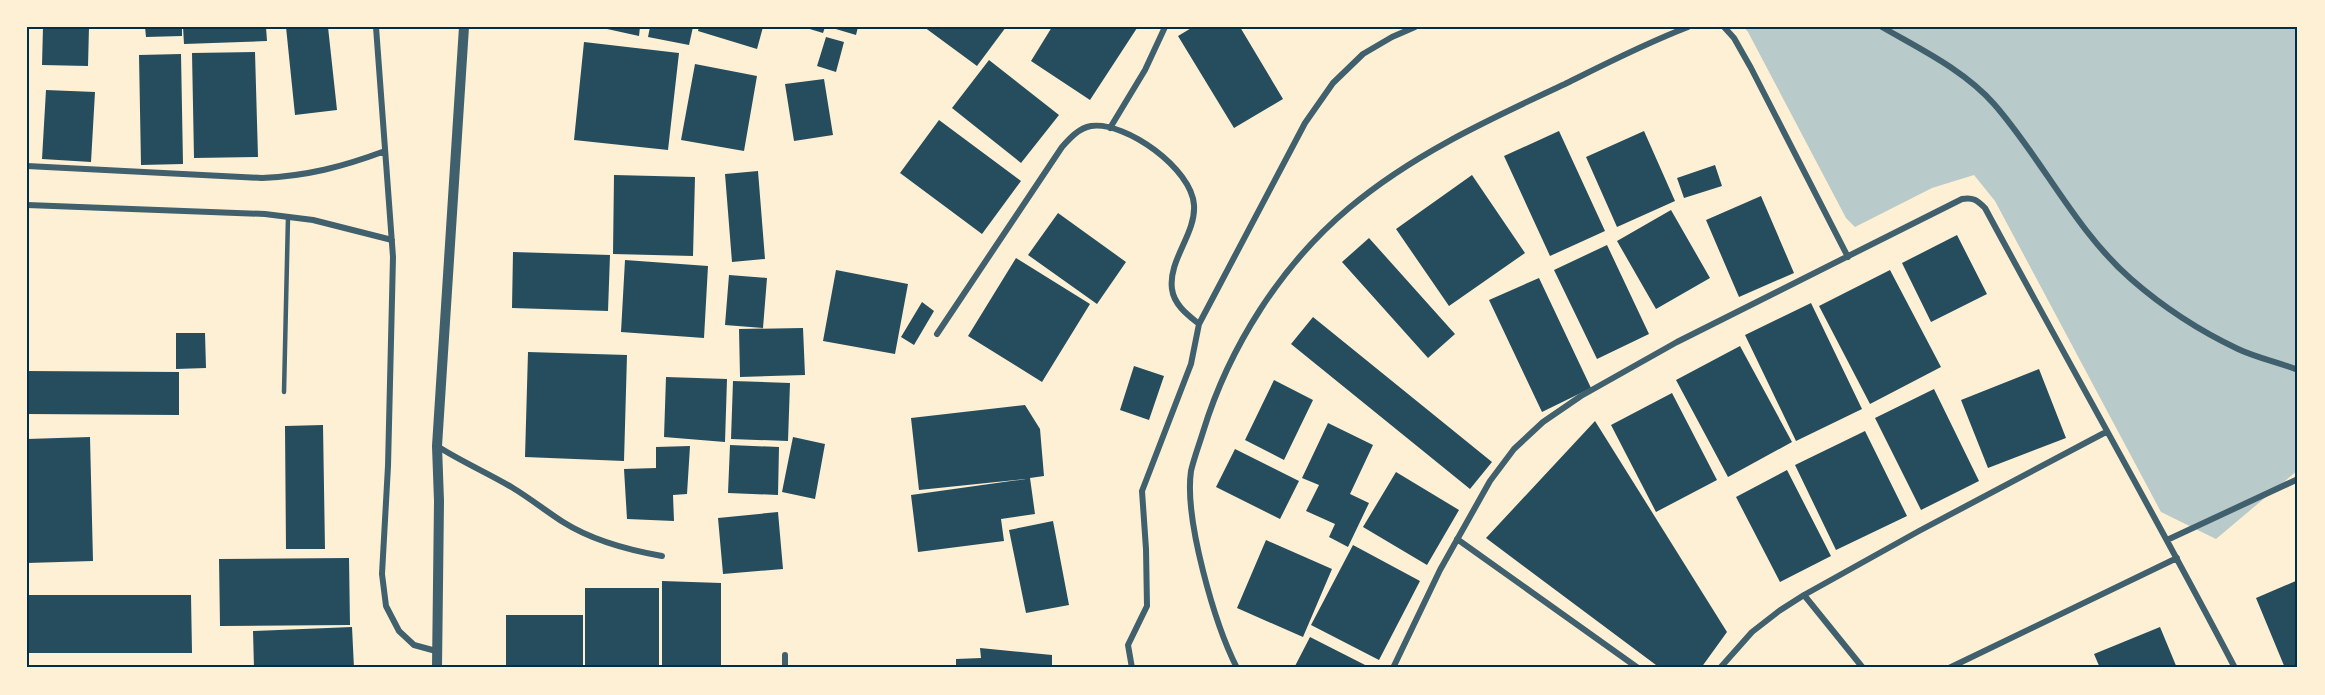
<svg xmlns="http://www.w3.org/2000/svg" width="2325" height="695" font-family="'Titillium Web',sans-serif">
<rect width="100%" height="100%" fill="#fdf0d5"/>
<path fill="#b9caca" d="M1744,27H2298V470L2216,539L2161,512L1995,201L1974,175L1932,188L1855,227L1846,218L1748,32Z"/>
<path fill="#264d5e" d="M43,27H89L88,66L42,65Z
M145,27H182V36L146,37Z
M183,27H266L267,41L184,44Z
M286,27H328L337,110L295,115Z
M598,27H640L639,36Z
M650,27H693L689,45L648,37Z
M699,27H763L757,49L698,31Z
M803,27H825L823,33Z
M829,27H858L856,35Z
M924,27H1006L977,66Z
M1052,27H1135L1137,28L1090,100L1031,61Z
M1193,27H1240L1283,99L1234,128L1178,36Z
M826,37L844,42L836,72L817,66Z
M584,42L679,53L668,150L574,140Z
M255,52L258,157L194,158L192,53Z
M181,54L183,164L141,165L139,55Z
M989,60L1059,115L1021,163L952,108Z
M695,64L757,76L744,151L681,140Z
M824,79L833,135L794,141L785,84Z
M46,90L95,92L91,162L42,159Z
M939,120L1021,181L982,234L900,173Z
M1559,131L1605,231L1550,256L1504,156Z
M1644,131L1675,201L1617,227L1586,157Z
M1715,165L1722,186L1684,198L1677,178Z
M758,171L765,259L732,262L725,174Z
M614,175L695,177L693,256L613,254Z
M1472,175L1525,253L1449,306L1396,229Z
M1761,196L1794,273L1739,297L1706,220Z
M1671,210L1710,278L1656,309L1617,241Z
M1058,213L1126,262L1097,304L1028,255Z
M1957,235L1987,294L1931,322L1902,263Z
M1369,238L1455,334L1428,358L1342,262Z
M1607,245L1649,334L1597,359L1554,270Z
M513,252L610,255L608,311L512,308Z
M1016,258L1090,304L1042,382L968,336Z
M625,260L708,266L704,338L621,332Z
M836,270L908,284L895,354L823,341Z
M1890,270L1941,367L1870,404L1819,306Z
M729,275L767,278L763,328L725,325Z
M1539,278L1591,388L1542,412L1489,300Z
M922,302L934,311L914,345L901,337Z
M1811,303L1862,409L1796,441L1745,335Z
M1313,317L1492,462L1470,489L1291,344Z
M803,328L805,375L740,377L739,329Z
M176,333H205L206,368L176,369Z
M1740,346L1792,442L1728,477L1676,380Z
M528,352L627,355L624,461L525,457Z
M1134,366L1164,376L1149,420L1120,410Z
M2039,369L2066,438L1988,468L1961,400Z
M27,371L179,372V415L27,414Z
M666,377L727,379L725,442L664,437Z
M1274,380L1313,400L1284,460L1245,440Z
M733,381L790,383L788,441L731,439Z
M1934,389L1979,481L1921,510L1875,418Z
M1672,393L1717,480L1656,512L1611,425Z
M1025,405L1040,429L1044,476L1030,478L1035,514L1001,519L1004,541L918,552L911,495L1026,479L919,490L911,418Z
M1595,421L1727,632L1701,668H1660L1486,538Z
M1328,423L1373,445L1350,494L1369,503L1348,547L1329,537L1335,524L1306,511L1319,485L1302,478Z
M323,425L325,549H286L285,426Z
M1865,431L1907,516L1836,550L1795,465Z
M90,437L93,561L27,563V439Z
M793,437L825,444L815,499L782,492Z
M730,445L779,447L778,495L728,493Z
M690,446L687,494L673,495L674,521L627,519L624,469L656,468V447Z
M1235,449L1299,481L1280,519L1216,487Z
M1787,470L1831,556L1780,582L1736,497Z
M1396,472L1459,510L1427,565L1363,527Z
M778,512L783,569L723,574L718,518Z
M1053,521L1069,605L1026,613L1009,530Z
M1266,540L1332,569L1303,637L1237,608Z
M1353,545L1420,581L1379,660L1311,625Z
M349,558L350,625L220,626L219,559Z
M2298,580V668H2285L2256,598Z
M662,581L721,583V668H662Z
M585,588H659V668H585Z
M27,595H191L192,653H27Z
M506,615H583V668H506Z
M352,627L354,668H254L253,631Z
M2160,627L2177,668H2100L2094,654Z
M1310,637L1371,668H1294Z
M980,648L1052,655V668H956V659L981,658Z"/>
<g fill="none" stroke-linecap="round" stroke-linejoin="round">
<path stroke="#3f606c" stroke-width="4.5" d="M284,392L288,217"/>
<path stroke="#3f606c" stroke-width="6" d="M376,27L393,257L388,466L382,574L386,606L399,631L414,645L436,651
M1724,27L1734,38L1751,68L1848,257
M1882,27C1920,49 1964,70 1994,104C2043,160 2075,230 2131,279C2163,307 2200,331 2238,349C2257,358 2278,362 2298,370
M1110,128L1145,70L1165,27
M27,166L262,178C307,176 342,167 385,151
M27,205L265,214L313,220L392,240
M937,334L1062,147C1070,138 1079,128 1091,126C1126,121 1192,169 1194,205C1196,234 1168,260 1172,289C1174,305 1188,315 1199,324
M437,446C462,462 488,473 513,488C531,499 546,511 563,522C593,541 628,550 662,556
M1457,539L1638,668
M2167,540L2298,479
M1804,595L1863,668
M785,668V655
M1132,668L1128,645L1147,606L1146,549L1142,491L1191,364L1199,324L1305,123L1333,83L1363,54L1392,37L1415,27
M1237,668C1215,625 1184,519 1191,471C1194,458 1199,445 1203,432C1229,347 1281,265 1349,208C1413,154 1490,119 1565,84C1605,64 1646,43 1688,27
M1393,668L1440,570L1490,481L1514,449L1543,422L1581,396L1677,342L1962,199C1973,197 1977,200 1985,208C2068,362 2154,513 2235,668
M1720,668L1752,632L1779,611L1804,595L1919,531L2106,432
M1949,668L2177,558"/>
<path stroke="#3f606c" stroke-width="10" d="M437,668L439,501L437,446L464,27"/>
</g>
<rect width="2325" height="695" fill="none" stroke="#fdf0d5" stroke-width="57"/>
<rect x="28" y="28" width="2268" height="638" fill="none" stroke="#003049" stroke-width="2"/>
</svg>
